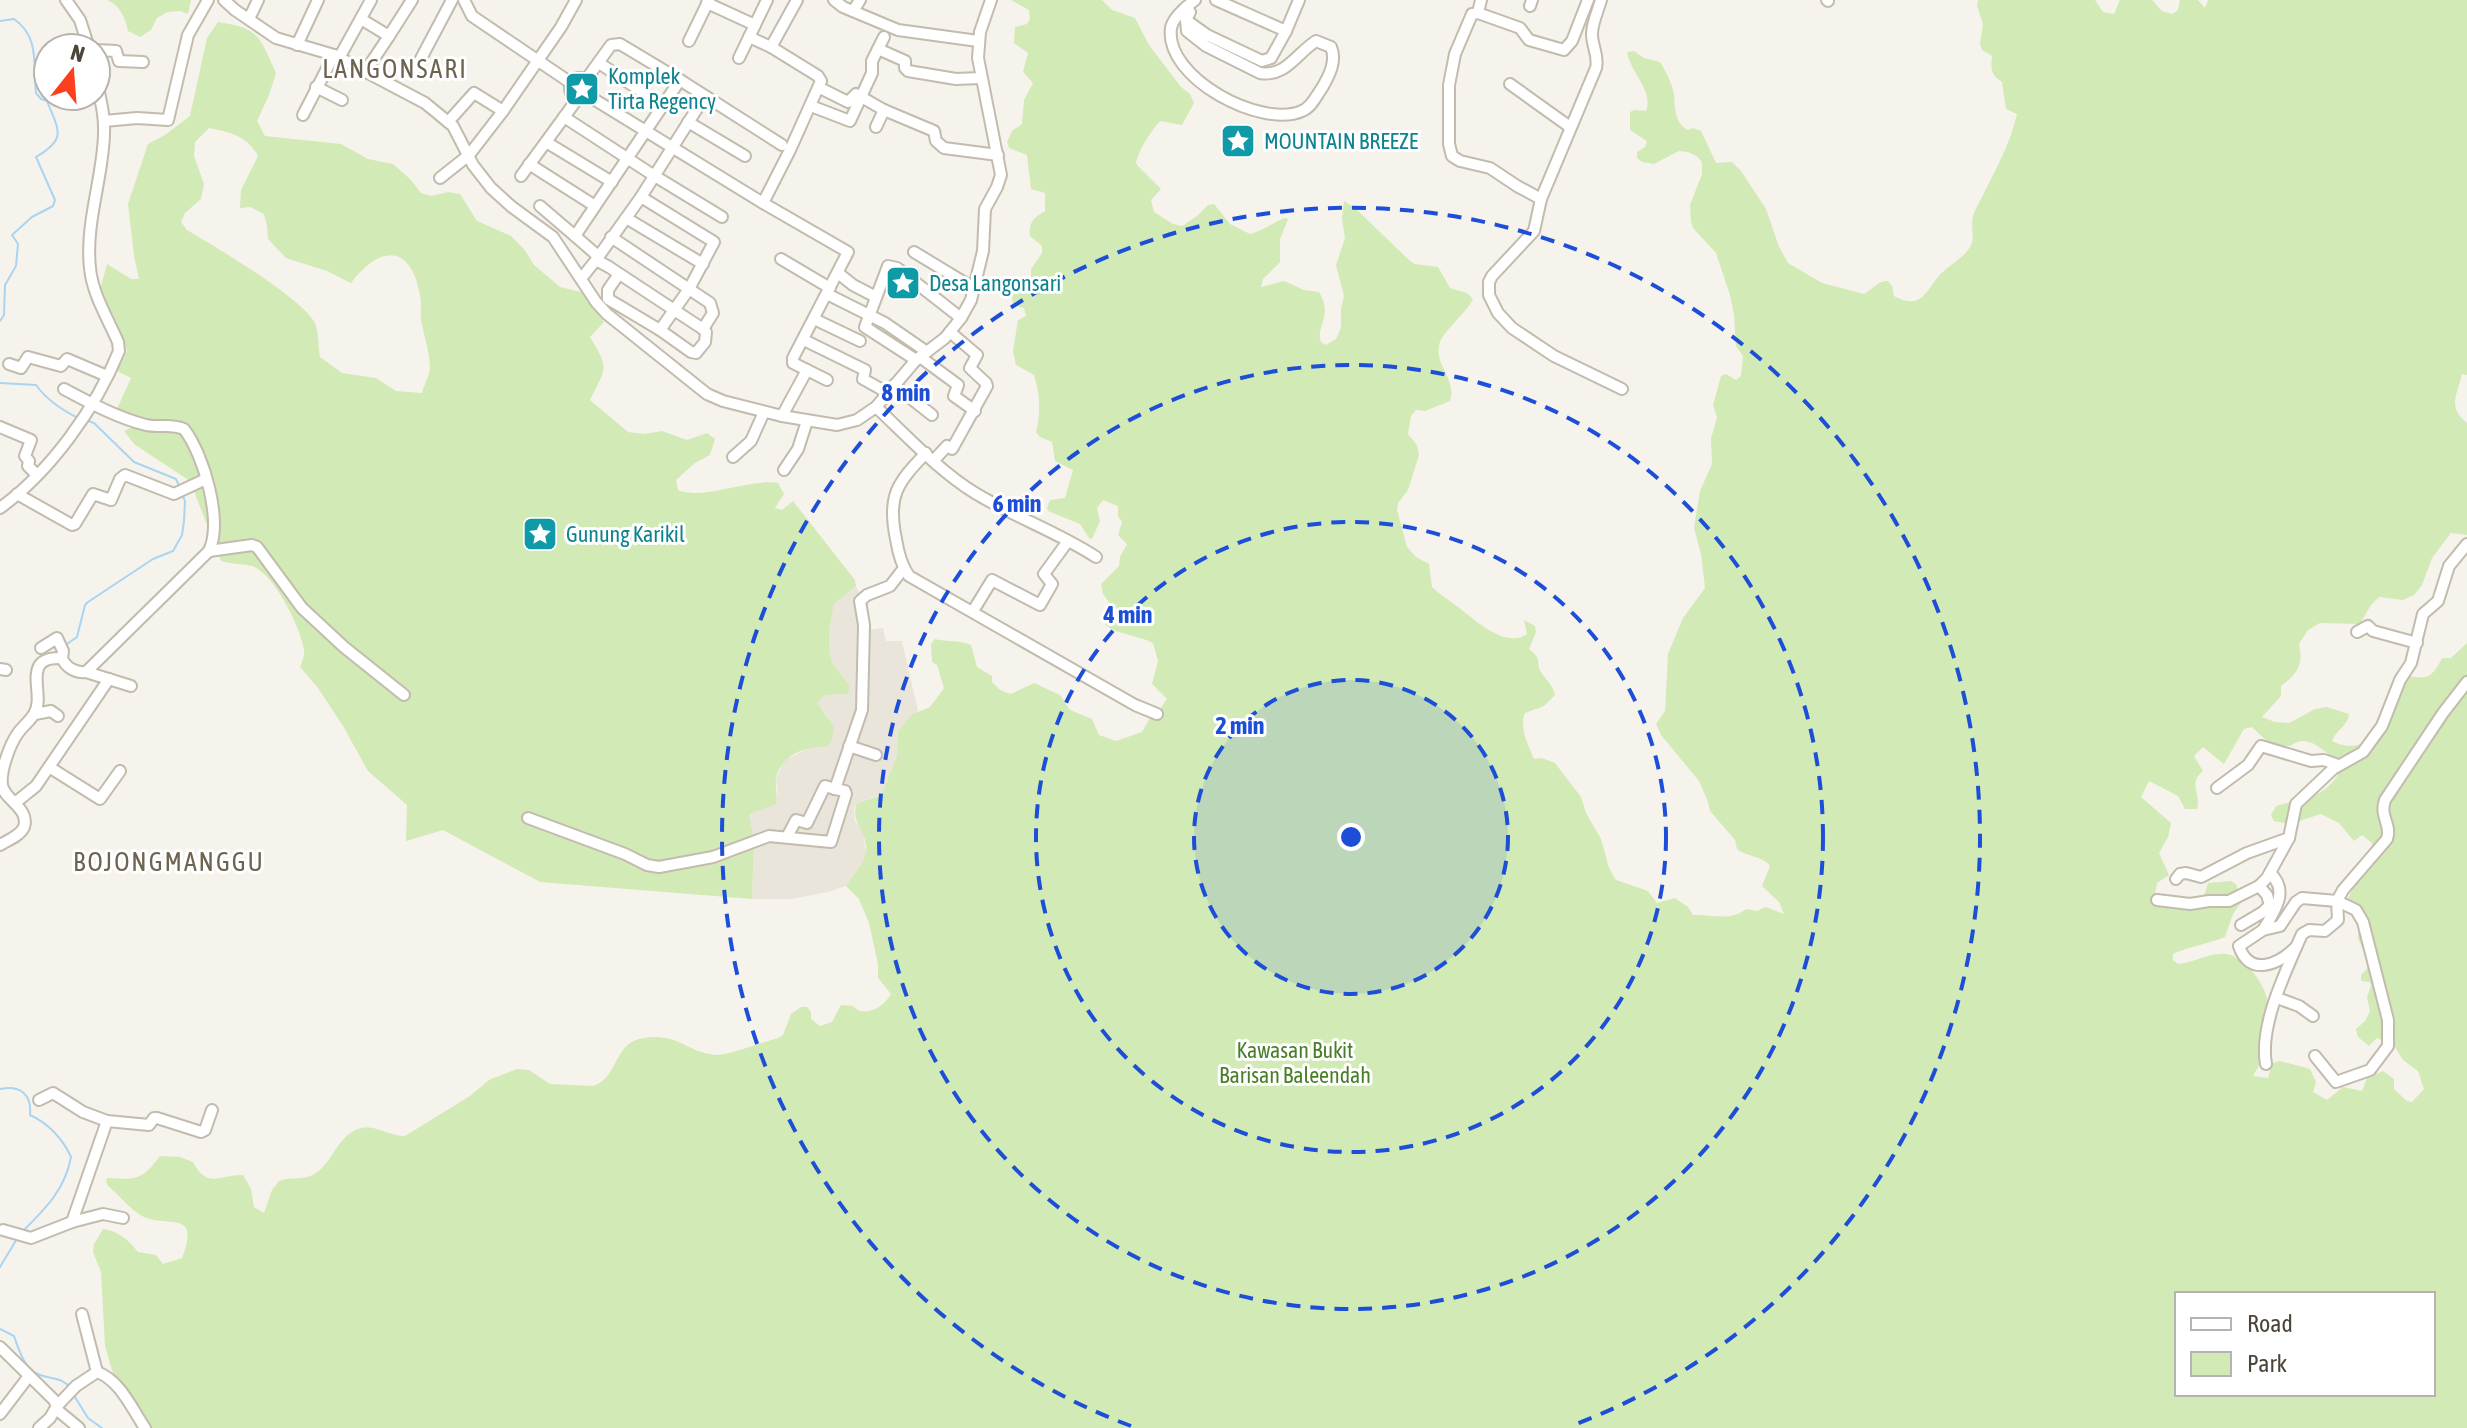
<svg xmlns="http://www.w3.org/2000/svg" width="2467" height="1428" font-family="'Asap Condensed',sans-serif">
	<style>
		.residential { fill: #eae5da }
		.green { fill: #d2eab5; fill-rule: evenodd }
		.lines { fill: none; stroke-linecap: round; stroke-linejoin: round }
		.stream { stroke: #a9d4f2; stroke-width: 2 }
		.minor-casing { stroke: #c2bbae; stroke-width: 14 }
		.minor { stroke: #fff; stroke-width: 10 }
		.ring { fill: none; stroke: #1d4ed8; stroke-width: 4; stroke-dasharray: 14 10 }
		.labels { text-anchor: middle; stroke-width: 6; stroke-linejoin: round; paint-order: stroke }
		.culture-label { font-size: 22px; fill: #0d838f; stroke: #fff; text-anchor: start }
		.park-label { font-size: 22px; fill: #4a7f2a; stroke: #fff }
		.quarter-label { font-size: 26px; letter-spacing: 2px; fill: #6e6250; stroke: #fff }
		.centre { fill: #1d4ed8; stroke: #fff; stroke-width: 4 }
		.ring-label { font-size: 24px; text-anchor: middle; font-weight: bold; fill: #1d4ed8; stroke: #fff; stroke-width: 6; stroke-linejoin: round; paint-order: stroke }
	</style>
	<rect width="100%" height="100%" fill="#f6f3ec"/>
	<polygon class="residential" points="856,586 864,604 869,630 883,628 886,641 902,641 918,711 898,731 897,756 883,791 879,795 857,803 854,809 855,821 863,831 866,853 861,865 846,886 828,892 792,899 752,899 754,839 749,814 776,803 778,792 776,779 784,761 812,746 827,747 828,717 817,702 825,695 848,694 850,687 832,663 829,649 829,631 834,604"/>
	<g class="green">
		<path d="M 107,0 L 191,0 L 188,14 L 180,11 L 167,12 L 157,18 L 151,30 L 140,37 L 128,31 C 125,18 121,6 107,0 Z"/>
		<path d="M 1011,0 L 1102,0 L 1112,10 L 1135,18 L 1149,45 L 1181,87 L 1190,94 L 1194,103 L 1182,125 L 1160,121 C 1149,134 1141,146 1136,162 L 1137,165 L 1161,189 L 1151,200 L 1154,212 L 1173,224 L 1182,226 L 1197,216 L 1208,205 L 1214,204 L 1230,224 L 1250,234 C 1263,231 1273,222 1285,218 L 1288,219 L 1280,239 L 1280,262 L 1263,279 L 1261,287 L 1284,281 L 1304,290 L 1319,292 C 1334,317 1315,326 1321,342 L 1326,345 L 1336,339 L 1341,328 L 1341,309 L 1344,296 L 1336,265 L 1345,238 L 1342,219 L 1344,201 L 1355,208 L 1410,261 L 1415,264 L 1438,267 L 1450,288 L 1467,293 L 1473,299 C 1466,314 1441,332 1439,346 C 1435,366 1457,380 1450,401 L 1425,411 L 1416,410 L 1411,416 L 1408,434 L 1417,445 L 1419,455 L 1408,490 L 1398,503 L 1397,510 L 1407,547 L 1416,557 L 1429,564 L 1432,587 C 1440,595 1449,600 1458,607 C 1475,620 1505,649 1527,634 L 1524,620 L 1535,626 L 1536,632 L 1529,649 C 1543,660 1535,660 1541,672 C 1546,680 1553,685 1555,695 L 1544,706 L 1525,713 C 1519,726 1528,746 1534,759 L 1542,758 L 1555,763 L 1581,797 L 1586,813 L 1601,839 L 1609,868 L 1616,880 L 1648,891 L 1657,903 L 1675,898 L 1688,907 L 1693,915 C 1711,914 1730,922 1746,909 L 1757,911 L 1766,907 L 1784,914 L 1779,902 L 1762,886 L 1770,866 C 1763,856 1747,857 1737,849 L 1735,840 L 1710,811 L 1708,802 L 1699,781 L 1661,735 L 1656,724 L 1665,711 L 1668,654 L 1683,618 L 1705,588 L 1701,554 L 1694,528 L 1700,491 L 1712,464 L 1711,439 L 1717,417 L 1713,405 L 1721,376 L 1726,374 L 1736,380 L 1741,376 L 1743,356 L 1736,346 L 1734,315 L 1730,295 L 1716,253 L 1693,228 L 1691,222 L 1690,205 L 1702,174 L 1702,162 L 1698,157 L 1688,152 L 1679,151 L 1654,164 L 1642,162 L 1637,158 L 1637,152 L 1645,147 L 1647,141 L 1630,130 L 1630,112 L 1634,110 L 1646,111 C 1654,91 1630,72 1627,52 L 1634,51 L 1644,58 L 1660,62 C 1666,72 1672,83 1674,94 C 1675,108 1674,122 1688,130 L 1693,128 L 1701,131 L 1716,163 L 1732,162 L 1741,171 L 1766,209 L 1779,247 L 1788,263 L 1822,283 L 1864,294 C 1873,289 1877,281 1888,281 L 1892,286 L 1894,296 C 1919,310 1925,294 1938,277 C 1947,266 1962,260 1970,247 C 1976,238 1970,228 1973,217 C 1975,208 1982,198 1986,189 C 1998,165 2011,141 2017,114 L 2006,109 L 2002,82 C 1990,74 1991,69 1992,56 L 1982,50 L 1980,44 L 1983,24 L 1977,6 L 1978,0 L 2095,0 L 2103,12 L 2114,14 L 2120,0 L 2152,0 L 2162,11 L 2172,14 L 2178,10 L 2180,0 L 2198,0 L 2205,8 L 2208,0 L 2467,0 L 2467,375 L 2462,374 C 2457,396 2447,407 2467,423 L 2467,535 L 2451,533 L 2432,558 L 2422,585 L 2414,595 L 2403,600 L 2379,597 L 2371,605 L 2360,624 L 2320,623 L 2308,630 L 2299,644 C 2304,665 2297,674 2281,686 L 2281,696 L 2262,717 L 2275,722 L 2289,723 L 2315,709 L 2327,707 L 2349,714 C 2348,726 2336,730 2332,741 C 2343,747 2358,748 2368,740 L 2395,681 C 2418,668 2426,692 2442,658 L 2451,658 L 2467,643 L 2467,1428 L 152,1428 L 120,1385 L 112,1370 L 105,1346 L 101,1272 L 93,1252 L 94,1244 L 103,1229 C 118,1231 129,1240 138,1252 L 156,1255 L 163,1264 L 182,1258 C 201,1208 168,1229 142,1216 C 132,1211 118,1194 108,1186 L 106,1181 L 107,1178 C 137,1180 142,1180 160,1156 L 180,1157 L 193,1162 C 207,1189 218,1175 243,1175 L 251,1189 L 254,1207 L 264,1213 L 272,1190 L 279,1181 C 292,1176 304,1181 316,1173 C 333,1162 338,1134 361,1128 C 377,1125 389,1136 405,1136 L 470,1096 L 489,1080 L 517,1069 L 529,1070 L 550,1084 L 593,1086 C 618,1078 614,1045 639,1039 C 677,1030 686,1053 717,1055 C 730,1055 763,1042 778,1038 L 783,1035 L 791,1014 L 801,1007 L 807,1007 L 811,1012 L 811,1019 L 820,1026 L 832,1022 L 841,1005 L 853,1006 C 864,1019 884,1007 891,994 L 878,978 L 878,964 L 869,923 L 859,899 L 846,886 C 853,875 863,865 866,852 C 869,833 849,822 857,803 L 879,796 L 883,791 L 897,756 L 898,731 L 913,714 L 930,707 L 944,688 L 937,665 L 932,662 L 931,644 L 935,639 C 946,642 962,640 971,645 L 977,667 L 992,676 L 992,682 L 1000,690 L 1011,694 L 1034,683 L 1060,695 L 1070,710 L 1092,719 L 1099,735 L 1116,741 L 1142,732 L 1154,711 L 1160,709 L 1167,699 L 1152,684 L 1158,661 L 1153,643 C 1137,635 1119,635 1105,625 L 1112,606 L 1103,594 L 1101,584 L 1119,566 L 1120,557 L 1127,544 L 1118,535 L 1122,522 L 1118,516 L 1118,506 L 1103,500 L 1097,508 L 1100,521 L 1092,539 L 1089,538 L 1080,524 L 1048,511 L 1047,508 L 1050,500 L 1065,498 L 1073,470 L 1055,461 L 1052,442 L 1040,437 L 1036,432 C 1041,412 1040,394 1034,375 L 1016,365 L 1013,351 L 1018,320 L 1026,316 L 1024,308 L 1013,305 L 1012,295 L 1028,289 L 1031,284 L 1031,269 L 1042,253 L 1042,246 L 1030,236 C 1028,223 1034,217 1045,211 L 1045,193 L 1031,189 L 1027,155 L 1009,148 L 1007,142 L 1012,131 L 1022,124 L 1024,100 L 1033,83 L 1023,72 L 1028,53 L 1014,43 L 1015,27 L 1027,24 L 1030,19 L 1029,10 ZM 2252,727 L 2272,746 L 2290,746 C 2308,733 2319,748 2335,759 L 2338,775 C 2321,800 2301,798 2276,806 L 2271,815 L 2274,821 L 2290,824 L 2321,814 L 2339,823 L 2354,841 L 2362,835 L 2372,843 L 2374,864 L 2356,883 L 2348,898 L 2359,924 L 2358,939 L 2368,959 L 2367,969 L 2361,975 L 2361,981 L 2370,982 L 2371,986 L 2367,997 L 2370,1011 L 2365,1021 L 2356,1029 L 2358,1037 L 2369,1046 L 2377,1038 L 2395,1047 L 2403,1060 L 2418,1071 L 2424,1089 L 2412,1102 L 2407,1101 L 2394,1089 L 2394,1079 L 2383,1071 L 2367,1078 L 2362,1091 L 2343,1087 L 2327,1100 L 2313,1092 L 2316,1082 L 2310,1069 L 2280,1061 L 2272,1063 L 2268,1078 L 2253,1076 C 2255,1072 2258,1069 2259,1065 C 2260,1061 2258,1057 2258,1052 C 2261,1037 2269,1019 2268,1004 C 2266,985 2246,957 2226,954 C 2210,952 2194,963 2178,964 L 2173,960 L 2173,954 C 2190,946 2208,944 2225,937 L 2233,914 L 2242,901 L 2236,884 L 2231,881 L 2208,883 L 2201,906 L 2171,908 L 2154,900 L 2157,883 L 2169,875 L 2159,853 L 2168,837 L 2171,823 L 2141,797 L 2149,781 L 2178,796 L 2185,809 L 2197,809 C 2202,794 2187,784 2203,771 L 2194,756 L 2203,747 L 2224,764 L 2244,729 ZM 2177,1294 L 2433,1294 L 2433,1394 L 2177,1394 Z"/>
		<path d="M 218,22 C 260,28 260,38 276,73 L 269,95 L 257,121 L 265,136 L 341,144 L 368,159 L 393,164 L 410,179 L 421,193 L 431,196 L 448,192 L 460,194 L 477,221 L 511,236 L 524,249 L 534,265 L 560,287 L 581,292 L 604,322 L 590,337 C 610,370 606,367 590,400 L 628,432 L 645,434 L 662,431 L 687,440 L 707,433 L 715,439 L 710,455 L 695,463 L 676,480 L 678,490 C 704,501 748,478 778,483 L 784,494 L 775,508 L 782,510 L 793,501 L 855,580 L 856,586 L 834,604 L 829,631 L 829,649 L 832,663 L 850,686 L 848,694 L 825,695 L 817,702 L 834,727 L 832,739 L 827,747 C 807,745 781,755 776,778 C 775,786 778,795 776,804 L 749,814 L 754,839 L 752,899 L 540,882 L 443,830 L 406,841 L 407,805 L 368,771 L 343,726 L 318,688 L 300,667 C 302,661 305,655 304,649 C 300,627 274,573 252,566 C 243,564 231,564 221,561 L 190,481 L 134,444 L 124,431 L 144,421 L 131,414 L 116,411 L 131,378 L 117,371 L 127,351 L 117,323 L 100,290 L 107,264 L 131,279 L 139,279 L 134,256 L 128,204 L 148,144 L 165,135 L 190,116 L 207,38 ZM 209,128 C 230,132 247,136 258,156 L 241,190 L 240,208 L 250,207 L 264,214 L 267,225 L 268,239 L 286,258 L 327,271 L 351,283 C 379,245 411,243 420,295 C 422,303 420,312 421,320 C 424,336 430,353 430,369 C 429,377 424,385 422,393 L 396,391 L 376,378 L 342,373 L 320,357 C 318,347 319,335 316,326 C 310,302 212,245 187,230 L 181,222 L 185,213 L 201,199 L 204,184 L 194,156 L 195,142 Z"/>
	</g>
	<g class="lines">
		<g class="stream">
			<path d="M 0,21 L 14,19 C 40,37 33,65 36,93 L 41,99 L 47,101 C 59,131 67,139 36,157 L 55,200 L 53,206 L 32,217 L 12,235 L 18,244 L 16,266 L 5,285 L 4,315 L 0,321"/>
			<path d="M 0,383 L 36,385 C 46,399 62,410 78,418"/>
			<polyline points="88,421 94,423 134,462 176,479 180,488"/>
			<polyline points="64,646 77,637 85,605 88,602 153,559 173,551 182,535 184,521 185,501 182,494"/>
			<path d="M 0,1089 C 21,1085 32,1095 30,1115 C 48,1123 63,1139 71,1157 C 65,1190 45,1209 22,1232"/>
			<polyline points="0,1267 18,1237"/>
			<path d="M 0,1329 L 14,1336 C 19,1350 24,1369 40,1375 C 54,1380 59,1376 71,1388"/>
			<polyline points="73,1394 88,1418 102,1428"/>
		</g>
		<g class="minor-casing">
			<g id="minor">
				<polyline points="66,0 80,20 89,48"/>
				<polyline points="224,0 235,10 276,38 334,55 425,103 453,126 473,165 491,188 512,207 553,237 596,302 607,314 707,394 723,401 782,416 837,425 857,420 876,407 916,360 945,338 961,318 971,300 983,251 985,209 997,187 1001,175 978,58 980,32 991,0"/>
				<polyline points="464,0 472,16 571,83"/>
				<polyline points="834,0 843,7 898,30 978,41"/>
				<polyline points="1481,0 1478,13 1472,14 1455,54 1449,85 1449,144 1452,156 1460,161 1490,168 1517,186 1541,199"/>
				<path d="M 1601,0 C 1598,11 1592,23 1592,34 C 1592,47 1599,55 1596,68 L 1541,199 L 1534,231 L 1492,276 L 1489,282 L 1489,295 L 1498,313 L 1512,328 L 1554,356 L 1622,389"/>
				<polyline points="1827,0 1828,1"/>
				<polyline points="707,3 755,25"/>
				<polyline points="1530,6 1532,0"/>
				<path d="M 1186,7 L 1190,12 L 1186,20 L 1187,31 L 1206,46 L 1260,73 C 1286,77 1296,54 1316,41 L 1331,47 C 1337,61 1329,76 1322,88 C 1316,96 1312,107 1302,111 C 1262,129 1164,78 1171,28 C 1173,17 1187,6 1195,0"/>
				<polyline points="853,11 860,0"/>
				<polyline points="1478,13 1520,28 1529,40 1564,50 1572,41 1588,0"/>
				<polyline points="249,19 258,0"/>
				<polyline points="361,19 389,36 365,72"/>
				<polyline points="1186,20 1207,35 1262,61 1271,58 1286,31 1216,0"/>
				<polyline points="1286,31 1299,0"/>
				<polyline points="389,36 412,0"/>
				<polyline points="749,37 771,47 818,76 821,81 790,150 763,203 848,252 793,358 793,363 807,370 782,416"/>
				<polyline points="689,41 709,0"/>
				<polyline points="297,45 318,0"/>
				<polyline points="771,47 797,0"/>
				<polyline points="878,49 905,61 905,68 908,71 956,79 980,78"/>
				<polyline points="96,50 116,51 119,61 143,62"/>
				<polyline points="339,58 371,0"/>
				<polyline points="739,58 767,0"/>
				<polyline points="599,63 662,105"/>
				<polyline points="416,68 452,0"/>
				<circle cx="580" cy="88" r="10"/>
				<polyline points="585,81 611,45 620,44 680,80 782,145"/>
				<polyline points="1510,84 1570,127"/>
				<polyline points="316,87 342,100"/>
				<polyline points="820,88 848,102 856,94 884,110 934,131 936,141 944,148 998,155"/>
				<polyline points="587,95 763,203"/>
				<polyline points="811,106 850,121 872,73 872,61 884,37"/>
				<polyline points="303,115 334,55"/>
				<polyline points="564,117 653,175 722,217"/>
				<polyline points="104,121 137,118 168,120 188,35 208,0"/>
				<polyline points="448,122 474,93 503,111"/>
				<polyline points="688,122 745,156"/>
				<polyline points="876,127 884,110"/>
				<polyline points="546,142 612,182"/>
				<polyline points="529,164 595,206"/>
				<polyline points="521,176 578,98"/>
				<polyline points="440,178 469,155 503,111 561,27 576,0"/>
				<polyline points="641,197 714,242 689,289 660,330"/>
				<polyline points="540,206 575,236 680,80"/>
				<polyline points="626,218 703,264"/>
				<polyline points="575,236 598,256"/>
				<polyline points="611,237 710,303 713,313 703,329"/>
				<polyline points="914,252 975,289"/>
				<polyline points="781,259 830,288"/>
				<polyline points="838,273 853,285 876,297"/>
				<polyline points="619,274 608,290 608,299 660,330 691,352 696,353 705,342 706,332 703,329 609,267 596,260 641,197 705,96"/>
				<polyline points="584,275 596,260"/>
				<polyline points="827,294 885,323 927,352"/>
				<polyline points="814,319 860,341"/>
				<polyline points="808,342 865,370 863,379 888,393"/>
				<polyline points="920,357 958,385 954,396 975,411"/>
				<polyline points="916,360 865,327 888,266 897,268 961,318"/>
				<polyline points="9,364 21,368 28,357 61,366 67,359 107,376"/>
				<polyline points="807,370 827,380"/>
				<polyline points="894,385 932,415"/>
				<path d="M 64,389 C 90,403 118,418 146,425 C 159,428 171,423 184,429 C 204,455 223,521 209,551 L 86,672 L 131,686"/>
				<path d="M 876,407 C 907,436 938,470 975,493 C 1014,517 1058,532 1096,557"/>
				<polyline points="0,427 31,440 25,456 29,461 28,466 37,475"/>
				<path d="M 926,453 C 897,483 887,496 896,539 C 898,552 901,565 909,576 L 1135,705 L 1157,714"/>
				<polyline points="733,457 751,441 764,412"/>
				<polyline points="934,460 947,446 952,449 987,386 986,383 970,368 977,355 950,332"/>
				<polyline points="784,470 798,449 807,421"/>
				<polyline points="17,494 72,525 75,524 93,494 111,500 120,479 125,475 174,494 206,479"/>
				<path d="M 0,508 C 50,472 96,408 119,351 L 118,342 C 108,319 92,293 90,268 C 85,223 103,178 104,134 C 105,115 100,98 96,79"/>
				<polyline points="209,551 252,545 257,547 302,608 344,647 404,695"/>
				<polyline points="973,611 992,580 1040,605 1052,584 1044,574 1068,541"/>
				<polyline points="2357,632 2368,626 2373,631 2417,643"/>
				<path d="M 41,648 L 57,638 L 63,651 L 62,658 C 66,668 76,673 86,672"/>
				<polyline points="0,669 6,670"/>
				<polyline points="35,714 51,711 58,716"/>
				<polyline points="849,746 876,755"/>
				<polyline points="49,767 100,799 120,771"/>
				<polyline points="2217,788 2248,765 2261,746 2311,761 2324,760 2338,765"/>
				<polyline points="15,803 36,786 109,679"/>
				<polyline points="528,818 625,854 647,865 659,867 713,857 769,836 831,842 846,794 845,791 835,789 862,710 864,625 860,601 867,595 890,586 904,568"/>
				<polyline points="787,837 796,820 807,823 825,786 835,789"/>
				<path d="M 0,845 C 8,840 20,836 24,827 C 30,808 4,800 2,785 C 0,771 10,744 18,733 C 23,726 30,721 34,714 C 43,700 32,679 39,666 C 44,658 54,658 62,658"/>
				<polyline points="2176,879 2180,874 2186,873 2201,877 2247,853 2289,838"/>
				<polyline points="2157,900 2190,904 2209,901 2229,901 2259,886 2267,878 2289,838 2296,804 2333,769 2363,752 2382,726 2400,680 2411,663 2423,614 2438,601 2449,566 2467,544"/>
				<polyline points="2241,925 2263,912 2270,905 2267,895 2259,886"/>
				<path d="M 2263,930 C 2274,912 2290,891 2270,873"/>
				<path d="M 2296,947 C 2278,965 2249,977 2239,946 L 2263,930 L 2280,926 L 2296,902 L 2302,898 L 2337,901 L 2356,910 L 2363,922 L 2388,1020 L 2388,1046 L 2370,1070 L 2336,1082 L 2315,1056"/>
				<polyline points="2277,998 2299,1006 2313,1016"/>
				<path d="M 2266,1064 C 2259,1025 2286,971 2302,934 L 2309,930 L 2325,931 L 2338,920 L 2337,901 L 2343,890 L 2387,839 C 2392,824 2379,817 2385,800 L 2443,713 L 2467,682"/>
				<polyline points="39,1100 53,1093 83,1112 107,1121 149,1125 154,1118 157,1118 201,1132 205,1130 212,1110"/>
				<polyline points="72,1222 107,1121"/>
				<polyline points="3,1230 31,1238 72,1222 103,1214 123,1218"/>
				<polyline points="82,1314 97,1372"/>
				<polyline points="0,1347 54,1400 57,1406 50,1418 39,1428"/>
				<path d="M 57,1406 L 76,1386 L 97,1372 C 120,1380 132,1409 145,1428"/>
				<polyline points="56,1409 79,1428"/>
				<polyline points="0,1414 29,1376"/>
			</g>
		</g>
		<use href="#minor" class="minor"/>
	</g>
	<circle cx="1351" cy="837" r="157" fill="#1d4ed8" fill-opacity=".12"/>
	<g class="ring">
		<circle cx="1351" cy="837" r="157"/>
		<circle cx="1351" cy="837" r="315"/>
		<circle cx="1351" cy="837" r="472"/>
		<path d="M1131 1426A629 629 0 1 1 1571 1426"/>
	</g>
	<defs>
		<g id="sight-square" transform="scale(1.8)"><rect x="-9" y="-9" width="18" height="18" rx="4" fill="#0f9aa8" stroke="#fff"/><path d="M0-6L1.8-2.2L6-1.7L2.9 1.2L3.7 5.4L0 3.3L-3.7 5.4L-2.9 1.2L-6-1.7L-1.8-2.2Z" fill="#fff"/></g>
	</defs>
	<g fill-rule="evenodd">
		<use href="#sight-square" x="582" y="89"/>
		<use href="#sight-square" x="1238" y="141"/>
		<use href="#sight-square" x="903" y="283"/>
		<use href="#sight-square" x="540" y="534"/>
	</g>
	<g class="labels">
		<g class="culture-label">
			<text x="608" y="84">Komplek<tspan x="608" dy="25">Tirta Regency</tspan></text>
			<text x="1264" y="149">MOUNTAIN BREEZE</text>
			<text x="929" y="291">Desa Langonsari</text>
			<text x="566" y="542">Gunung Karikil</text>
		</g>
		<g class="park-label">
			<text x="1295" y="1058">Kawasan Bukit<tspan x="1295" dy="25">Barisan Baleendah</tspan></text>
		</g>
		<g class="quarter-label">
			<text x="395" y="78">LANGONSARI</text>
			<text x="169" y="871">BOJONGMANGGU</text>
		</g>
	</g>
	<circle cx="1351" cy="837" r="12" class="centre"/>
	<g class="ring-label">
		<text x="906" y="401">8 min</text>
		<text x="1017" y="512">6 min</text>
		<text x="1128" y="623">4 min</text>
		<text x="1240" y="734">2 min</text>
	</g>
	<rect x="2175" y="1292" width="260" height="104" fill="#ffffff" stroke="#b7b4b0" stroke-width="2"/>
	<rect x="2191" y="1318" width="40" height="12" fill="#ffffff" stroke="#b7b4b0" stroke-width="2"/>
	<text x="2247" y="1332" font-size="24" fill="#4b4439">Road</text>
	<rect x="2191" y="1352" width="40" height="24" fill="#d2eab5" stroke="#b7b4b0" stroke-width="2"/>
	<text x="2247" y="1372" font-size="24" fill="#4b4439">Park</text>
	<g transform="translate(72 72) rotate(17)"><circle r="38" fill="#ffffff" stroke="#b7b4b0" stroke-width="2"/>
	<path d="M0-6L14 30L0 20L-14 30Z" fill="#fc3f1d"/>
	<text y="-12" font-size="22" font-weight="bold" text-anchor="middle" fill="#4b4439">N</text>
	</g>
</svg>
